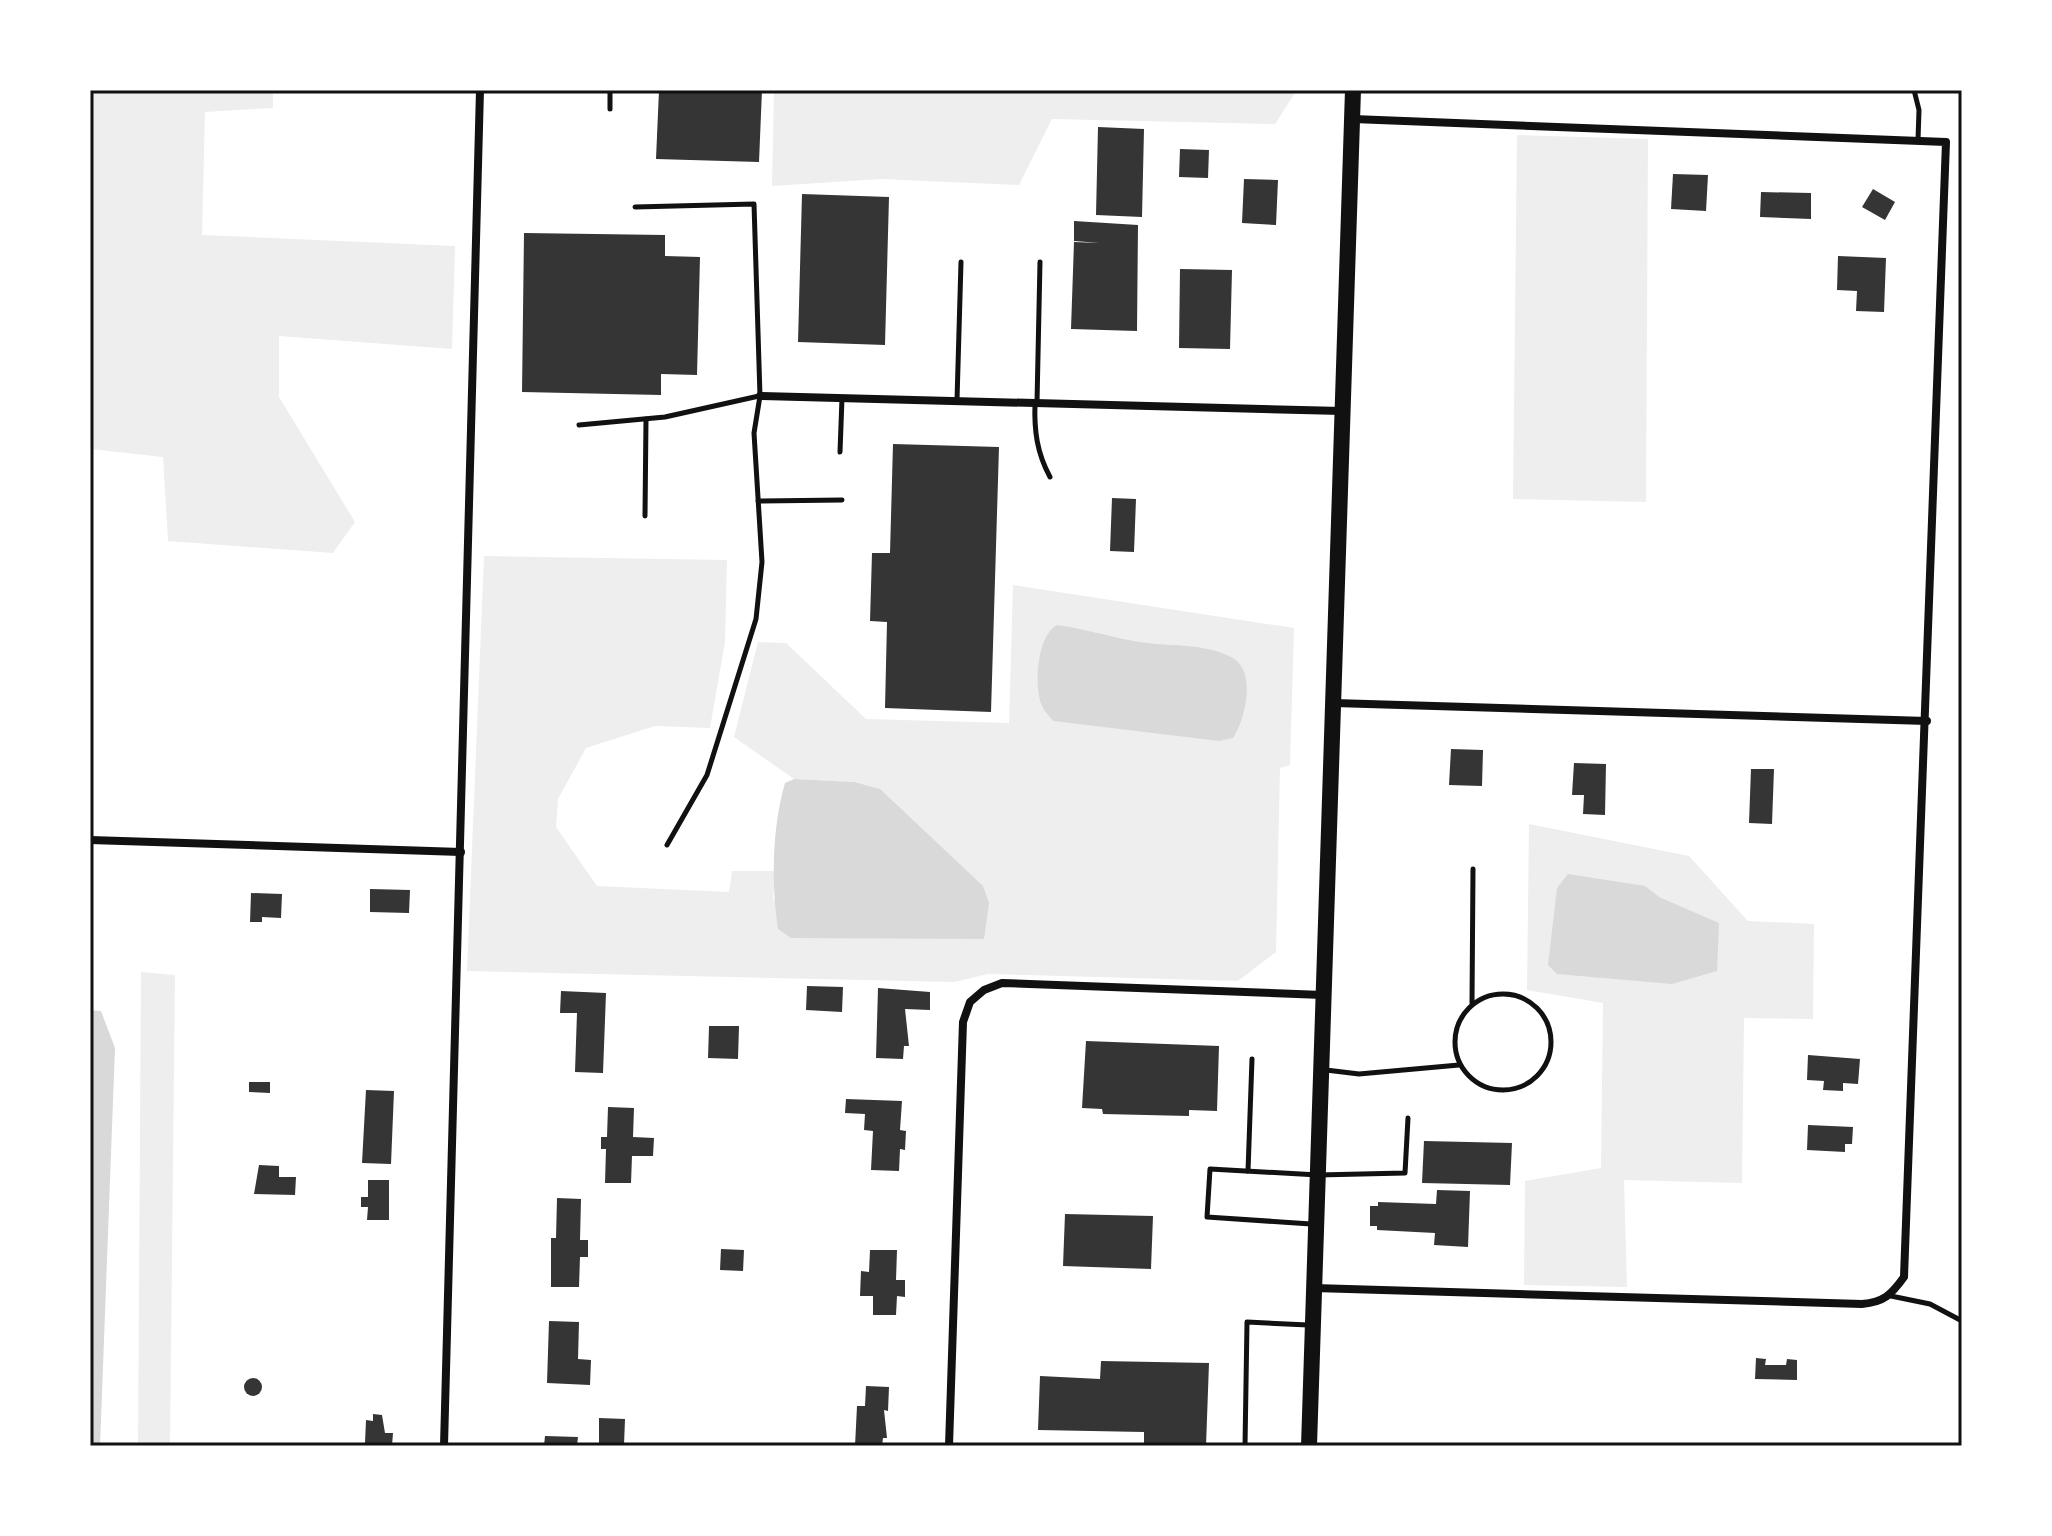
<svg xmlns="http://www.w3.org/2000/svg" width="2052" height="1536" font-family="'Space Grotesk',sans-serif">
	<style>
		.green { fill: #eee; fill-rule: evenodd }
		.water { fill: #d9d9d9 }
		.building { fill: #353535 }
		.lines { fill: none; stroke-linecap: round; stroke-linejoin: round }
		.service { stroke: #111; stroke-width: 5 }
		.minor { stroke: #111; stroke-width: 8 }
		.secondary { stroke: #111; stroke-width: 16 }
		.neatline { fill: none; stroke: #111; stroke-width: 3 }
	</style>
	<rect width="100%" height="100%" fill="#fff"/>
	<g class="green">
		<polygon points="90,90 273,90 273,108 205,112 202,235 455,246 452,349 279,336 279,397 355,522 333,553 168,541 163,457 90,449"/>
		<polygon points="774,90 1297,90 1275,124 1052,119 1019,185 880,179 772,186"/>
		<polygon points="1517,135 1648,139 1646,502 1513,499"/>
		<path d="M 484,556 L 727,560 L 725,642 L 710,728 L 655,726 L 586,748 L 558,799 L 556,827 L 597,886 L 729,892 L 732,871 L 775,871 L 773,902 L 854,782 L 794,779 L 734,737 L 758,642 L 786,643 L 866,719 L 1009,723 L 1013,585 L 1294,628 L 1290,765 L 1280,768 L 1276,952 L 1238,981 L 988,974 L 954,982 L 467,971 ZM 1057,625 L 1147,643 L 1190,646 L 1233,738 L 1219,740 L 1053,721 C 1050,717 1044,711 1042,706 C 1033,686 1037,635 1057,625 Z"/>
		<polygon points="1529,824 1689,856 1748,921 1814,924 1813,1019 1744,1018 1742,1183 1624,1180 1627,1287 1524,1285 1525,1181 1601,1168 1603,1003 1527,990"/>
		<polygon points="141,972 175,975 170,1446 138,1446"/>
	</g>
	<g class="water">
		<path d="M 1057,625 C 1087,629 1117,639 1148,643 C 1175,646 1208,644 1233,658 C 1257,672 1245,720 1233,738 L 1219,741 L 1053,721 C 1050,717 1044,711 1042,706 C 1033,686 1037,635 1057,625 Z"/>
		<path d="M 794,779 L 854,782 L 880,789 L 983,886 L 989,903 L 984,939 L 791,938 L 778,929 C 771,883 772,828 785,783 Z"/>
		<polygon points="1568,874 1645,886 1659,897 1719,923 1717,971 1672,984 1557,974 1548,965 1557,888"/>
		<polygon points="90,1010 101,1011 115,1048 100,1446 90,1446"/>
	</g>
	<g class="building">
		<polygon points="659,90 762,90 759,162 656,159"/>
		<polygon points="1098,127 1144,129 1142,217 1096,215"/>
		<polygon points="1180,149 1209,150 1208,178 1179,177"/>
		<polygon points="1673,174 1708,175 1706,211 1671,209"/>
		<polygon points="1244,179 1278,180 1276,225 1242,223"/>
		<polygon points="1873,189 1895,202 1885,220 1862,207"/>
		<polygon points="1761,192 1811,193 1811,219 1760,217"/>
		<polygon points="802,194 889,197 885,345 798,342"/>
		<polygon points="1074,221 1138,225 1137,331 1071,329 1074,242 1100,243 1074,241"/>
		<polygon points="524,233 665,235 665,256 700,257 697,375 661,374 661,395 522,392"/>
		<polygon points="1838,256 1886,258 1884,312 1856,311 1857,291 1837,290"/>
		<polygon points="1180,269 1232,270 1230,349 1179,348"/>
		<polygon points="893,444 999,447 991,712 885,708 887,622 870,621 872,553 890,553"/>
		<polygon points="1112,498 1136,499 1134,552 1110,551"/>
		<polygon points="1451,749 1483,750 1482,786 1449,785"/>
		<polygon points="1574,763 1606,764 1605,815 1583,814 1584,795 1572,795"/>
		<polygon points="1751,769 1774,769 1772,824 1749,823"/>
		<polygon points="370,889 410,890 409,913 370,912"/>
		<polygon points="251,893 282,894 281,918 262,917 262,922 250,922"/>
		<polygon points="807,986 843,987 842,1012 806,1010"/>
		<polygon points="878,988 930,992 930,1010 905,1009 909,1046 904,1046 903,1059 876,1058"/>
		<polygon points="561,991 606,993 603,1073 575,1072 577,1013 560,1013"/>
		<polygon points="709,1026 739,1026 738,1059 708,1058"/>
		<polygon points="1086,1041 1219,1046 1217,1111 1189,1110 1189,1116 1103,1114 1102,1109 1082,1108"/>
		<polygon points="1808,1055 1860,1059 1858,1084 1843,1083 1843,1091 1823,1090 1824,1081 1807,1080"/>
		<polygon points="249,1082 270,1082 270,1093 249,1092"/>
		<polygon points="366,1090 394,1091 391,1164 362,1163"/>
		<polygon points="846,1099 902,1101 900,1130 906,1131 905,1150 900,1149 899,1171 871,1170 873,1131 864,1130 865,1114 845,1113"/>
		<polygon points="608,1107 634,1108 633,1137 654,1138 653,1156 632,1156 631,1183 605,1183 606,1149 601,1149 601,1137 607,1137"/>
		<polygon points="1808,1125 1853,1127 1852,1144 1845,1144 1845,1152 1807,1150"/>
		<polygon points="1424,1141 1512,1143 1510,1185 1422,1183"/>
		<polygon points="259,1165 279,1166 279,1177 296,1177 295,1195 254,1194"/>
		<polygon points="368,1180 389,1180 389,1220 367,1220 368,1207 361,1207 361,1197 368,1197"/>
		<polygon points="1437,1190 1470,1191 1468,1247 1434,1245 1435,1233 1377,1230 1377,1226 1370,1226 1370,1206 1378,1206 1378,1202 1436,1204"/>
		<polygon points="557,1198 581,1199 580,1240 588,1240 588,1257 580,1257 579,1287 551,1287 551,1238 556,1238"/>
		<polygon points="1065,1214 1153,1216 1151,1269 1063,1266"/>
		<polygon points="721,1249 744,1250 743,1271 720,1270"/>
		<polygon points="870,1250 897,1250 896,1280 905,1280 905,1297 897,1296 896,1315 873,1315 873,1296 860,1296 861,1271 869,1272"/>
		<polygon points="549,1321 579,1322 578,1359 591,1360 590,1385 547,1383"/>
		<polygon points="1756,1358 1766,1359 1765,1365 1786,1365 1787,1359 1797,1360 1797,1380 1755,1379"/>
		<polygon points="1101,1361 1209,1363 1206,1446 1144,1446 1144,1432 1038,1430 1040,1376 1100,1379"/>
		<circle cx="253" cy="1387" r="9"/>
		<polygon points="866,1386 889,1387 888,1411 884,1410 887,1438 883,1438 882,1446 855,1446 857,1406 865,1406"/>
		<polygon points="373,1414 382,1415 385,1433 393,1433 392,1446 365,1443 366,1420 373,1421"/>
		<polygon points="599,1418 625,1419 624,1445 599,1445"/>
		<polygon points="545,1436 578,1437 577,1446 544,1446"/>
	</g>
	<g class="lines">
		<g class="service">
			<polyline points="1914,90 1919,110 1918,140"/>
			<polyline points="610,109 610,90"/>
			<polyline points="635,207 754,204 760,396 754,433 762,562 756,619 707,775 667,845"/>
			<polyline points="957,400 961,262"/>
			<polyline points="1037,402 1040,262"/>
			<path d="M 1035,403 C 1034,431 1037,453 1050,477"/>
			<polyline points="579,425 665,417 759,396"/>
			<polyline points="840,452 842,398"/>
			<polyline points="758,501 842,500"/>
			<polyline points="645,516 646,419"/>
			<circle cx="1503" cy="1042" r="48"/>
			<polyline points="1472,1003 1473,869"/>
			<polyline points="1326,1070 1359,1074 1459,1065"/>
			<polyline points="1248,1171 1252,1059"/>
			<polyline points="1311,1224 1207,1217 1210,1169 1318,1175 1405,1173 1408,1118"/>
			<polyline points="1891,1296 1930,1304 1962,1321"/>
			<polyline points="1245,1446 1247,1322 1308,1325"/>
		</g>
		<g class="minor">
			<polyline points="760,396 1342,411"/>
			<polyline points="1334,703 1927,721"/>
			<polyline points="90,840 461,852"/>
			<path d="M 1314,1288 L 1862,1304 C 1884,1302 1891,1295 1904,1277 L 1946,142 L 1353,119"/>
			<polyline points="444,1446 480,90"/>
			<polyline points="949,1446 963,1022 970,1002 984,990 1002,983 1323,995"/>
		</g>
		<polyline class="secondary" points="1309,1446 1353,90"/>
	</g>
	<rect width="2052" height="1536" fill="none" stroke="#ffffff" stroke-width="184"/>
	<rect x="92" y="92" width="1868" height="1352" class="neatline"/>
</svg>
